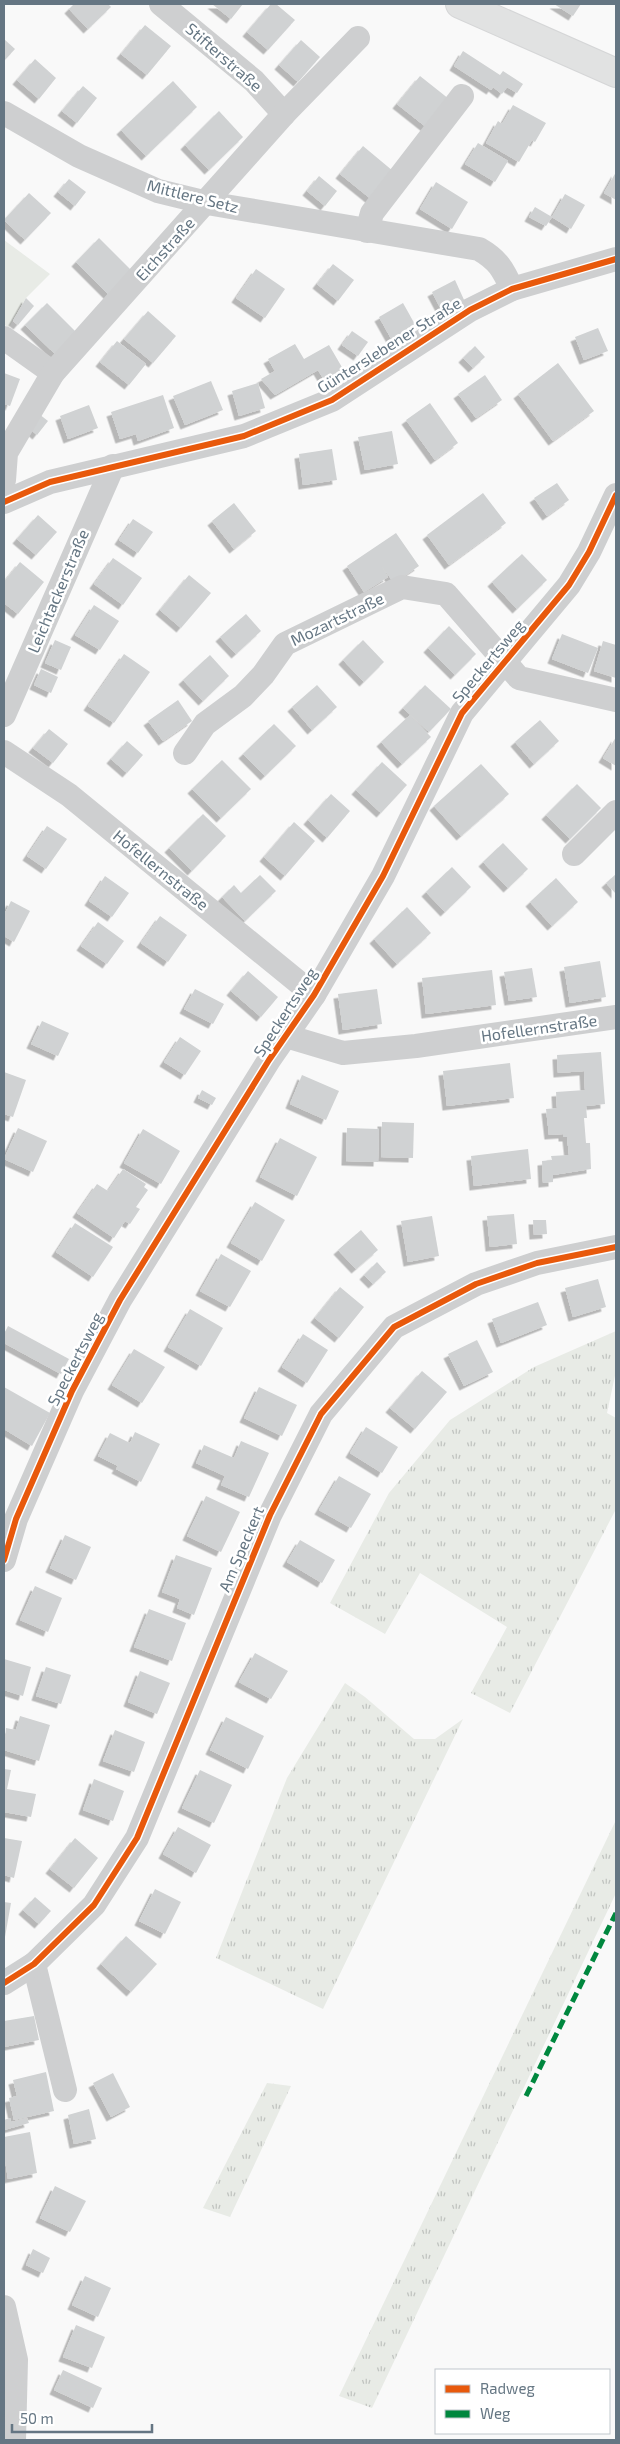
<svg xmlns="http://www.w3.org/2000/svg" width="620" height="2444" font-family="'Exo 2',sans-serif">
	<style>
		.grass { fill: url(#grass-tufts) }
		.park { fill: #e8ebe6 }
		.building { fill: #d0d2d3; filter: url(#shadow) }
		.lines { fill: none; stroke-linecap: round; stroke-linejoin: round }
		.major-casing { stroke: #d5d6d7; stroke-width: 30 }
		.minor { stroke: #cecfd0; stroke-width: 24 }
		.major { stroke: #e1e2e2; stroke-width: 28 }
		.quiet { stroke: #00873e; stroke-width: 5; stroke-dasharray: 10 5; stroke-linecap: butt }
		.cycleway-casing { stroke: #fff; stroke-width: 9 }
		.cycleway { stroke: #e8590c; stroke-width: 6 }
		.labels { text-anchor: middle; stroke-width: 5; stroke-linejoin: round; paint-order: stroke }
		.street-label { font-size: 16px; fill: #657683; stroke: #fff }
	</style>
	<defs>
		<pattern id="grass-tufts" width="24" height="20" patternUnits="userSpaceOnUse" patternTransform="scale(1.25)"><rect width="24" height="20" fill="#e8ebe6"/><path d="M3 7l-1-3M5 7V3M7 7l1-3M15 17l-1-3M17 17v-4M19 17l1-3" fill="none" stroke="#c0c3c0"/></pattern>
		<filter id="shadow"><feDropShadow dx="-4.5" dy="4.5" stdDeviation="0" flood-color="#0004"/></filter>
	</defs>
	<rect width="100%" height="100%" fill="#f9f9f9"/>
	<g class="grass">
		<polygon points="616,1331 616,1371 607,1413 616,1418 616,1509 510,1713 471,1693 507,1627 420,1573 385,1634 330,1603 389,1493 450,1420 534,1367"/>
		<polygon points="345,1683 365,1697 414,1739 435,1739 463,1719 323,2009 216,1958 287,1778"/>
		<polygon points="616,1820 616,1893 372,2408 339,2396"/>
		<polygon points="267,2083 291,2086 230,2217 203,2208"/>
	</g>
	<polygon class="park" points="4,240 50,274 26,298 9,327 4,325"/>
	<g class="building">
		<polygon points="74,4 108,4 111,7 88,29 69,9"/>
		<polygon points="212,4 243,4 231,19"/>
		<polygon points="271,4 276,4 295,20 268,50 247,32"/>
		<polygon points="554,4 581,4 573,16"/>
		<polygon points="145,25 171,46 147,75 121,54"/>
		<polygon points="4,39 15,49 4,61"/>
		<polygon points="301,40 320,57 298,82 279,65"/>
		<polygon points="463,51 500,75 503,71 523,84 517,93 507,87 502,94 493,87 491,90 454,66"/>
		<polygon points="35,59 56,78 39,99 17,80"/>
		<polygon points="420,76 449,99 426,127 397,104"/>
		<polygon points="173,81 197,107 146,156 121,130"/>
		<polygon points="83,86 97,98 77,123 62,111"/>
		<polygon points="513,105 546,123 535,142 532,140 519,162 486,143 498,121 502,124"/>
		<polygon points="219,111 243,137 209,170 185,145"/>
		<polygon points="478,143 508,161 495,182 465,164"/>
		<polygon points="363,146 393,171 371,199 340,174"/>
		<polygon points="616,172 616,200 604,193"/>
		<polygon points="319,176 337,191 325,206 307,191"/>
		<polygon points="69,179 86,192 75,206 58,192"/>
		<polygon points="436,182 468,202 452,229 420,209"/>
		<polygon points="29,193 51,213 25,240 4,220"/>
		<polygon points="565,194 585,205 571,229 552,217"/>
		<polygon points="535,207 552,217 546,226 529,217"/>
		<polygon points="99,238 133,272 109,295 76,262"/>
		<polygon points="333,264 354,280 338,301 317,284"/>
		<polygon points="256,269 285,289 265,318 236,298"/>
		<polygon points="455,280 465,302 443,313 432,292"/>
		<polygon points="26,298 34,306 18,325 13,321"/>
		<polygon points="47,303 76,332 55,354 25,325"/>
		<polygon points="403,303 417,328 393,342 379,317"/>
		<polygon points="148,311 176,336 153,363 124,339"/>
		<polygon points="598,328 608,351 584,360 575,337"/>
		<polygon points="352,331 368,342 358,356 342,345"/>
		<polygon points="117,341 146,364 129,385 100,362"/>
		<polygon points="295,344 304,359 329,345 343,369 324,380 318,370 275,395 261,379 275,371 268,359"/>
		<polygon points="475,346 485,357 473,368 463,358"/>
		<polygon points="558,363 594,411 553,441 518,394"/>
		<polygon points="4,373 20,379 10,406 4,404"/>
		<polygon points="485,375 502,400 476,418 458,394"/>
		<polygon points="211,381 223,410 185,425 173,396"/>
		<polygon points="258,383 265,408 239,416 232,391"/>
		<polygon points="163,395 174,428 138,441 136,434 120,439 111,412"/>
		<polygon points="430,403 458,443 435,460 406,420"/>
		<polygon points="89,405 98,428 68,439 60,416"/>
		<polygon points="39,414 48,421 37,435 28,427"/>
		<polygon points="392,431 398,464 365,470 358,437"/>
		<polygon points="332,449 337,480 303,485 299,454"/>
		<polygon points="557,483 569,500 547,516 534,498"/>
		<polygon points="483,493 506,523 449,565 427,535"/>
		<polygon points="234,503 256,531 234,549 212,521"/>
		<polygon points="38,515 57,532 36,555 17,539"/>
		<polygon points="133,519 153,532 138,553 119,540"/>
		<polygon points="396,533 419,566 394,583 381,565 388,577 364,592 347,566"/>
		<polygon points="522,554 547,580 517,609 492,582"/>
		<polygon points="113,558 142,578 123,605 94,584"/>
		<polygon points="20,562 44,582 18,614 4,603 4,582"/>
		<polygon points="189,575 211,593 181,628 160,610"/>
		<polygon points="94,605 119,621 100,650 75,635"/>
		<polygon points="246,614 261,631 236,654 220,637"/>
		<polygon points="449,626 476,654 455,675 428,648"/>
		<polygon points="562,634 598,648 588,673 552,659"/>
		<polygon points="55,640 71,647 61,670 45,663"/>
		<polygon points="363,640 384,662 364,682 343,660"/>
		<polygon points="603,641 616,645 616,678 594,671"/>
		<polygon points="124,654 150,672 114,723 88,706"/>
		<polygon points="210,655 229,676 203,701 183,680"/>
		<polygon points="41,669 58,677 51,693 34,685"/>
		<polygon points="317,685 337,707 312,730 292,707"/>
		<polygon points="425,685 451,709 429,732 403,708"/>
		<polygon points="178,700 192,721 163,741 148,721"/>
		<polygon points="410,715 431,737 402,764 381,742"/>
		<polygon points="540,720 559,741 534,764 515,742"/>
		<polygon points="274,724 296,746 265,776 243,754"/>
		<polygon points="49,729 68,744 53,763 33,748"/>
		<polygon points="616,737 616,766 603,758"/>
		<polygon points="127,741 143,755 127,773 111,759"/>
		<polygon points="222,760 251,789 221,818 192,789"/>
		<polygon points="382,762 407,785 381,813 356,790"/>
		<polygon points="481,764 509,794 461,836 434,806"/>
		<polygon points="577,784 601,808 570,839 546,815"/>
		<polygon points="331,794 350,811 327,838 308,820"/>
		<polygon points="203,814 226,836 192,871 169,848"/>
		<polygon points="294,822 315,841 285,876 264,857"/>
		<polygon points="47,826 67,839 46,869 27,856"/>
		<polygon points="503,843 528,869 508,888 483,862"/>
		<polygon points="452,867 471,887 445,912 426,892"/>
		<polygon points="616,874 616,894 606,883"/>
		<polygon points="260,875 276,891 245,921 222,897 234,885 241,893"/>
		<polygon points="105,876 129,893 112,917 89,901"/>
		<polygon points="556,878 578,902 552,926 530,902"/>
		<polygon points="11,901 30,911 14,942 4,936 4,915"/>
		<polygon points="407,907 431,933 397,964 374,939"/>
		<polygon points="160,916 187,935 168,962 141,943"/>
		<polygon points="98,922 124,941 107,964 81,946"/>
		<polygon points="600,961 606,997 570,1003 564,967"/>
		<polygon points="532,968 537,997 509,1001 504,972"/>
		<polygon points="492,970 496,1005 426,1014 422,978"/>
		<polygon points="248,971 278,997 261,1017 231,991"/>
		<polygon points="195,989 224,1004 213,1024 184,1009"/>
		<polygon points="377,989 382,1024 343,1030 338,994"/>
		<polygon points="42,1021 69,1033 58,1056 31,1044"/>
		<polygon points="180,1037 201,1051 185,1075 164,1062"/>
		<polygon points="601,1052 605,1104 586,1106 587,1118 584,1118 586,1143 590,1143 591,1169 553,1175 553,1182 543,1183 542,1161 552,1160 551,1156 569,1155 567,1137 563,1137 563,1134 549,1135 546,1109 557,1108 556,1092 585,1090 584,1071 558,1073 557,1055"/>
		<polygon points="510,1063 514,1098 447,1106 443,1071"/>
		<polygon points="4,1072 26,1080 13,1117 4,1114"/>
		<polygon points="302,1075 339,1091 326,1120 290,1104"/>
		<polygon points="202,1090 216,1098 212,1105 198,1098"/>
		<polygon points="382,1122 414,1123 413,1158 381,1157"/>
		<polygon points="18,1128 47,1141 33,1172 4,1159"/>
		<polygon points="347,1128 379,1129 378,1162 346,1161"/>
		<polygon points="143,1129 180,1151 161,1184 124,1163"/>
		<polygon points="280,1138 317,1157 297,1196 260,1177"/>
		<polygon points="528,1149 531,1179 474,1186 471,1156"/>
		<polygon points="123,1169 146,1184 144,1187 148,1190 136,1207 140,1209 130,1224 125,1221 114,1238 77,1213 97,1184 108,1191"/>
		<polygon points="255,1202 285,1220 262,1261 231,1243"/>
		<polygon points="514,1214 517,1244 490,1247 487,1216"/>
		<polygon points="432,1216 439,1256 408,1262 401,1221"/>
		<polygon points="533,1220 546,1220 547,1234 534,1235"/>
		<polygon points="75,1223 113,1247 93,1277 56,1252"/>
		<polygon points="361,1230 378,1250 356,1269 338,1250"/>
		<polygon points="221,1254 251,1271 230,1307 200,1291"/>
		<polygon points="377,1262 386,1272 373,1284 364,1275"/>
		<polygon points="598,1279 606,1307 573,1317 565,1288"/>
		<polygon points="340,1287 364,1307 339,1338 315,1318"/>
		<polygon points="538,1302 547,1325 501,1343 492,1319"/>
		<polygon points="190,1309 223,1328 201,1366 168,1347"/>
		<polygon points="8,1326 69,1359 61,1374 4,1343 4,1334"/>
		<polygon points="303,1334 328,1350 307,1383 282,1367"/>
		<polygon points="477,1340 493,1372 464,1386 448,1354"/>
		<polygon points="134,1349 165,1367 142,1403 112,1385"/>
		<polygon points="422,1371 447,1392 415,1429 390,1408"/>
		<polygon points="4,1387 50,1413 32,1446 4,1429"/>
		<polygon points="259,1387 297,1405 282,1436 244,1418"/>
		<polygon points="366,1427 398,1447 382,1473 350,1453"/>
		<polygon points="135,1432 160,1444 141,1482 116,1469 118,1466 98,1456 110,1433 130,1443"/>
		<polygon points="241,1441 269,1453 249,1497 221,1485 225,1476 196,1463 204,1445 234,1458"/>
		<polygon points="339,1476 371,1494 351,1528 319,1510"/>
		<polygon points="206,1496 240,1512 221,1552 187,1536"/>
		<polygon points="65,1535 91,1547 76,1580 50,1568"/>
		<polygon points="300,1540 335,1560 322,1583 287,1562"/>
		<polygon points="176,1555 212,1568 194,1615 177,1608 180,1599 162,1592"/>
		<polygon points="35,1586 62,1598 48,1632 20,1620"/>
		<polygon points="149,1609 186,1623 172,1661 134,1647"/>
		<polygon points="255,1653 288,1671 271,1699 239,1682"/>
		<polygon points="4,1659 31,1667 23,1696 4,1690"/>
		<polygon points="46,1667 71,1675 61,1704 36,1696"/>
		<polygon points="140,1671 170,1683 157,1714 128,1702"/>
		<polygon points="20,1716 50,1725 39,1761 4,1750 6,1728 16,1730"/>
		<polygon points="226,1717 264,1736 248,1769 210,1750"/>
		<polygon points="115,1730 145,1742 134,1772 103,1761"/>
		<polygon points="4,1769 11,1770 7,1789 36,1794 31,1817 4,1812"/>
		<polygon points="200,1770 232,1785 214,1823 182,1808"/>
		<polygon points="94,1779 124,1791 113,1821 83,1810"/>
		<polygon points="178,1827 211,1845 196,1873 163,1854"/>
		<polygon points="4,1838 22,1841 14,1878 4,1875"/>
		<polygon points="75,1838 98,1858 74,1888 50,1869"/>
		<polygon points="155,1889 181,1902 165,1934 139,1921"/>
		<polygon points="35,1897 51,1911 39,1924 23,1910"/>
		<polygon points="4,1902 11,1903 5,1937 4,1937"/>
		<polygon points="126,1936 157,1964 131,1992 101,1964"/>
		<polygon points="34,2016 39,2040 4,2047 4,2021"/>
		<polygon points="46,2072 54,2111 14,2120 9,2098 17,2096 13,2080"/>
		<polygon points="113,2073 130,2107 111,2117 93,2083"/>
		<polygon points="89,2109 96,2139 74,2144 68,2115"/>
		<polygon points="10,2118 11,2122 27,2118 29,2123 4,2130 4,2120"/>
		<polygon points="30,2132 37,2173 8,2179 4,2154 4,2137"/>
		<polygon points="55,2186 86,2201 70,2232 40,2218"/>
		<polygon points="33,2249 50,2258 43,2273 26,2265"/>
		<polygon points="85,2276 111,2288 98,2317 72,2305"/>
		<polygon points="76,2325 105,2337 92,2368 63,2357"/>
		<polygon points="63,2370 102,2388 93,2408 54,2390"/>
	</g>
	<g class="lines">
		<g class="major-casing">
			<polyline id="major" points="460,4 616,73"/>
		</g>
		<g class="minor">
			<polyline points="161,4 254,81 284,114"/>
			<path d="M 4,113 L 79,156 L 158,191 L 207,203 L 479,249 C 498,260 503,269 512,289"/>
			<polyline points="367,231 372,213 462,96"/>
			<polyline points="4,338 53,373"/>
			<polyline points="4,480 6,453 53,373 284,114 358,38"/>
			<polyline points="4,502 50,482 244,436 332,400 470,310 512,289 616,259"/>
			<polyline points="4,715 113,466"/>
			<polyline points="4,752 69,795 314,995"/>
			<polyline points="185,753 205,724 243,696 263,675 285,644 402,587 446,594 519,678 616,700"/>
			<polyline points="574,854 616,812"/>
			<polyline points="286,1036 343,1053 416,1046 616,1017"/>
			<polyline points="4,1560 16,1519 72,1391 120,1300 269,1060 314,995 383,876 462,713 569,585 589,552 616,495"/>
			<polyline points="34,1964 65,2090"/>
			<polyline points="4,1983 34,1964 94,1905 137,1838 270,1515 321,1414 394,1327 476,1284 537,1263 616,1247"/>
			<polyline points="4,2307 16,2360 14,2440"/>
		</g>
		<use href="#major" class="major"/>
		<polyline class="quiet" points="526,2096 616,1913"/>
		<g class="cycleway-casing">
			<g id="cycleway">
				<polyline points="4,502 50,482 244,436 332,400 470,310 512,289 616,259"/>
				<polyline points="4,1560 16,1519 72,1391 120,1300 269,1060 314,995 383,876 462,713 569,585 589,552 616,495"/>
				<polyline points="4,1983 34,1964 94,1905 137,1838 270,1515 321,1414 394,1327 476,1284 537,1263 616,1247"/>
			</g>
		</g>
		<use href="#cycleway" class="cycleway"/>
	</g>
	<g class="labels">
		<g class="street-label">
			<text transform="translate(224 57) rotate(41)" y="6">Stifterstraße</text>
			<text transform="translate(193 196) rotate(14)" y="6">Mittlere Setz</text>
			<text transform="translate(165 249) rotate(-48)" y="6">Eichstraße</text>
			<text transform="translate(389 345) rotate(-32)" y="6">Günterslebener Straße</text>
			<text transform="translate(58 591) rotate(-67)" y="6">Leichtackerstraße</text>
			<text transform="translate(337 619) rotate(-26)" y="6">Mozartstraße</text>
			<text transform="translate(488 661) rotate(-50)" y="6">Speckertsweg</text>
			<text transform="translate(161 870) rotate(39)" y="6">Hofellernstraße</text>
			<text transform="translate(285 1012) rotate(-57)" y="6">Speckertsweg</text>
			<text transform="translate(539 1028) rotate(-8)" y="6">Hofellernstraße</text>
			<text transform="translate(75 1359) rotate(-63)" y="6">Speckertsweg</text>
			<text transform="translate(241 1549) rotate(-67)" y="6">Am Speckert</text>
		</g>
	</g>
	<rect width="620" height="2444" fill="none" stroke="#657683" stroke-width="10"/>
	<rect x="435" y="2369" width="175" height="65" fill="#ffffff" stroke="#c1c8cd"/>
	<rect x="445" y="2385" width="25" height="8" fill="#e8590c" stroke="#c1c8cd"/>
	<text x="480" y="2394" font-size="15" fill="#657683">Radweg</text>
	<rect x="445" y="2410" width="25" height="8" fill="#00873e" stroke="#c1c8cd"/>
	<text x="480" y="2419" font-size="15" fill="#657683">Weg</text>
	<path d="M12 2424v8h140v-8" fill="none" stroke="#657683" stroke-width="2.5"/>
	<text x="20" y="2424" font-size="15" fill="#657683" stroke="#ffffff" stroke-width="4" paint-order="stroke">50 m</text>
</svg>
